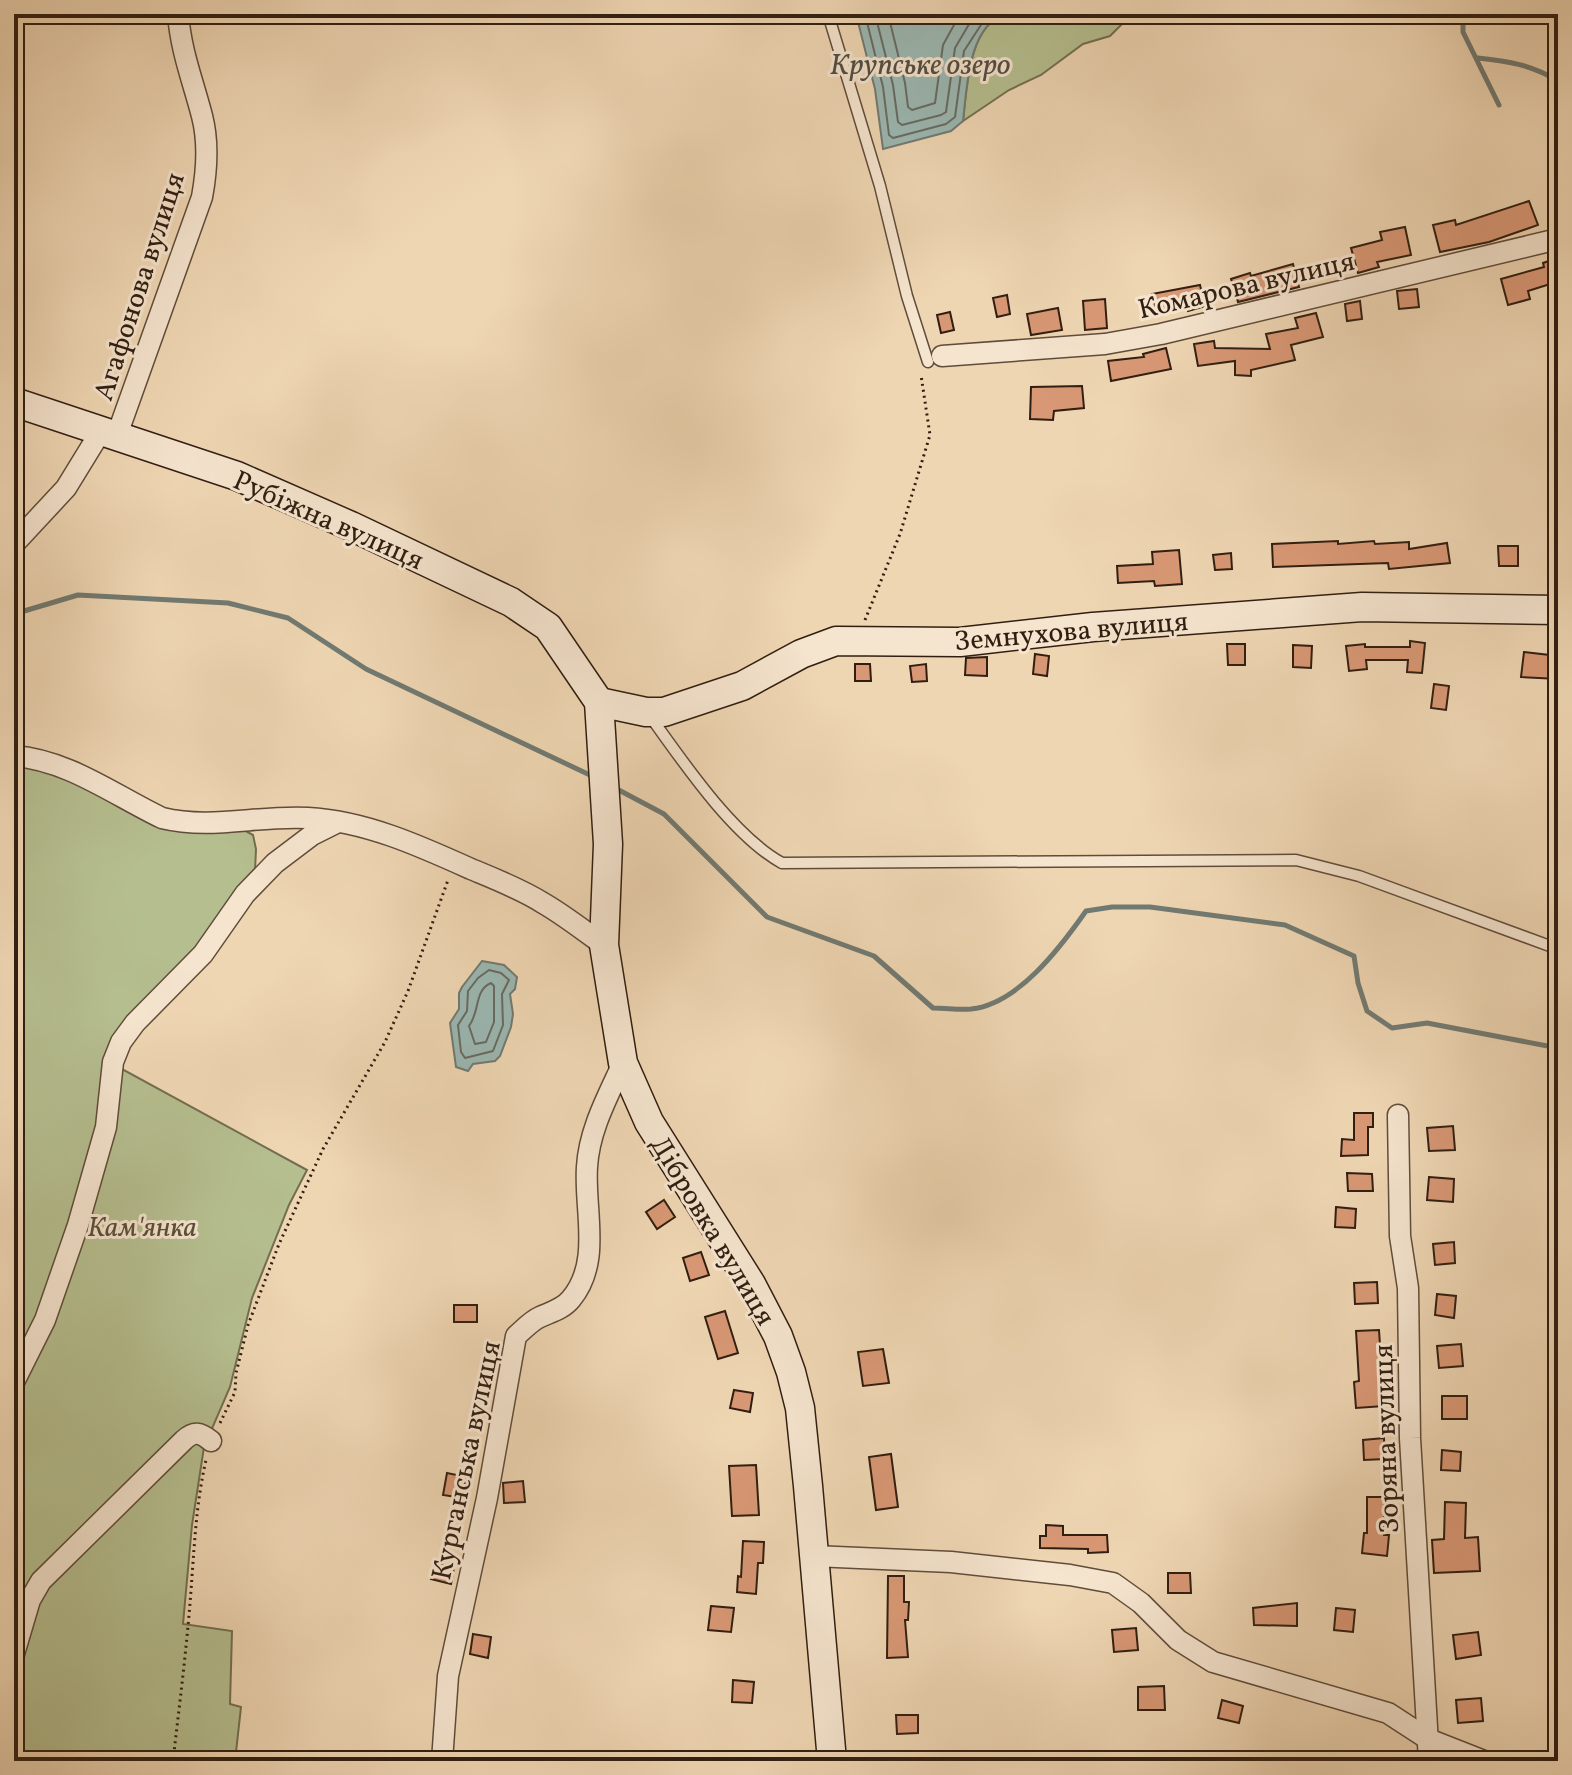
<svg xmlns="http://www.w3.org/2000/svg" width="1572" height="1775" font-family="Vollkorn,serif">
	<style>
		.green { fill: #b5be8f; stroke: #736e50; stroke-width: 2 }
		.water { fill: #9bb8b3; stroke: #717a72; stroke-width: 2 }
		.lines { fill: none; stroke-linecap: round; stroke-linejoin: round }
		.shore { stroke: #666b62; stroke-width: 2 }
		.stream { stroke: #717a72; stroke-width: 5 }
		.building { fill: #d99875; stroke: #311e11; stroke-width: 2 }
		.lane-casing { stroke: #604c3a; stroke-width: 13 }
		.street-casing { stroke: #604c3a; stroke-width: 23 }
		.secondary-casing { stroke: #311e11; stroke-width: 31 }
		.path { stroke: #311e11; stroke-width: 3; stroke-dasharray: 2 4; stroke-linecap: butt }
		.lane { stroke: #f5e4ce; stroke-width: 10 }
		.street { stroke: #f5e4ce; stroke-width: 20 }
		.secondary { stroke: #f5e4ce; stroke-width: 28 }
		.labels { text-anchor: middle; stroke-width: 6; stroke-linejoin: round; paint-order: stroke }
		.street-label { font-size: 28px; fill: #311e11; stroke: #f5e4ce }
		.park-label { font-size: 28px; font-style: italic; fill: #594e37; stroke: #f5e4ce }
		.water-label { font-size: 30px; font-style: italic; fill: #514c42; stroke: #f5e4ce }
	</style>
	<rect width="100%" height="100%" fill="#efd6b3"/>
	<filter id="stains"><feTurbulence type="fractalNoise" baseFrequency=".0025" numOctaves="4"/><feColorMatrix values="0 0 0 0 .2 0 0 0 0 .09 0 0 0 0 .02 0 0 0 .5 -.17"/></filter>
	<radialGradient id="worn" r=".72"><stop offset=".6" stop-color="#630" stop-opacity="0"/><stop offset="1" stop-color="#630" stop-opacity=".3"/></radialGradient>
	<g class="green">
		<path d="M 1005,14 L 1132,14 L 1110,36 L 1083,44 L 1041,75 L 1009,90 L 963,121 C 967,88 968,26 1005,14 Z"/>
		<polygon points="14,762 46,768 114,798 242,829 253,835 256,849 255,871 197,950 131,1018 120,1068 307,1170 289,1205 252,1298 230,1387 204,1447 192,1525 183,1624 232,1631 230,1704 241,1707 235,1761 14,1761"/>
	</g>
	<g class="water">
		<path d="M 856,14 L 1005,14 C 968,26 967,88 963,121 L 951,131 L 883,149 L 875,89 Z"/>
		<polygon points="482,961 504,965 517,977 515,989 510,994 513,1014 511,1027 500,1056 495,1061 473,1064 468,1071 456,1067 450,1023 459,1009 459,993 462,987"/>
	</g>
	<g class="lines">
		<g class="shore">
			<polyline points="865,14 883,87 889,135 893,138 946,124 955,117 964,51 988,14"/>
			<polyline points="875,14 893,85 898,122 902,125 941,115 946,112 955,48 975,14"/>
			<polyline points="888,14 905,83 908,107 912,110 935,103 943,45 960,14"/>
			<polygon points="489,970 501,973 509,980 502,994 503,1025 493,1051 465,1058 461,1052 458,1025 467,1011 468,991 478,978"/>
			<path d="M 491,983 L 494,986 L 494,1022 L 486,1042 L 475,1044 L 469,1026 C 480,1012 474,990 491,983 Z"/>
		</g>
		<g class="stream">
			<polyline points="1463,14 1463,32 1499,105"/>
			<path d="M 1478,58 C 1508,61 1532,65 1558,81"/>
			<polyline points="14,614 78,595 228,603 288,618 366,669 592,776"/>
			<path d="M 615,788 L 664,814 L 767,917 L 874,956 L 933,1008 C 946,1008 959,1010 971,1009 C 1018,1004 1060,948 1086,911 L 1112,907 L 1150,907 L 1285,925 L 1354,956 L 1358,983 L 1367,1011 L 1392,1028 L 1427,1023 L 1558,1048"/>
		</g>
	</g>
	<g class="building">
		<polygon points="1529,201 1538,225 1489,242 1440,252 1433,225 1455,220 1456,225"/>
		<polygon points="1405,227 1411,255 1377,262 1379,267 1358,273 1351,248 1382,240 1380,232"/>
		<polygon points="1558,258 1558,300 1554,301 1550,284 1528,291 1530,299 1508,305 1501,279 1544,267 1543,263"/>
		<polygon points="1293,264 1299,287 1238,302 1231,279 1250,273 1251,276"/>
		<polygon points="1200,285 1205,306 1188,311 1186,306 1157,313 1152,294"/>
		<polygon points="1417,289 1419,307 1399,309 1397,291"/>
		<polygon points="1007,295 1010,314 997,317 993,298"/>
		<polygon points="1105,299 1107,328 1085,330 1083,301"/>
		<polygon points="1360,301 1362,319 1347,321 1345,304"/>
		<polygon points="1058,308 1062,330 1031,335 1027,314"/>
		<polygon points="950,312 954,330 941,333 937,315"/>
		<polygon points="1316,313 1323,337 1291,345 1295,360 1251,370 1251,376 1235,375 1235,361 1198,366 1194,344 1214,341 1215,348 1270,349 1266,334 1298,328 1295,318"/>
		<polygon points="1166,348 1171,369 1111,381 1108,361 1144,357 1143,354"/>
		<polygon points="1082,386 1084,408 1054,411 1053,420 1030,419 1031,387"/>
		<polygon points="1338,541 1338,544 1374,541 1375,544 1409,542 1409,549 1447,543 1450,563 1389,569 1388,563 1273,567 1272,544"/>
		<polygon points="1498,546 1518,546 1518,566 1499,566"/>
		<polygon points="1179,550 1182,584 1155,586 1154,581 1118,583 1117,566 1153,564 1152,552"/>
		<polygon points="1231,553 1232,569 1215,570 1213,555"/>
		<polygon points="1410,641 1425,643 1422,673 1407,672 1408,660 1366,660 1367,669 1349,671 1346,646 1365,644 1365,647 1410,647"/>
		<polygon points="1227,644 1245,644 1245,665 1228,665"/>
		<polygon points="1293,645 1312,646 1311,668 1293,667"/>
		<polygon points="1524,652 1558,656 1558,679 1521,677"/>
		<polygon points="1035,654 1049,656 1047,676 1033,674"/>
		<polygon points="987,657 987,676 965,675 966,658"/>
		<polygon points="855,664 870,664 871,681 855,681"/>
		<polygon points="926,664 927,681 912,682 910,666"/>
		<polygon points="1434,684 1449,686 1446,710 1431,708"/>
		<polygon points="1354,1113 1373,1113 1373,1127 1368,1127 1368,1155 1341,1156 1342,1139 1354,1140"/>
		<polygon points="1453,1126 1455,1150 1429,1151 1427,1128"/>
		<polygon points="1347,1173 1372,1174 1373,1191 1348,1191"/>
		<polygon points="1429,1177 1454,1179 1453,1202 1427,1200"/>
		<polygon points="664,1200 675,1217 657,1229 646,1212"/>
		<polygon points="1336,1207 1356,1209 1355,1228 1335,1227"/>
		<polygon points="1454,1242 1455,1263 1435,1265 1433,1244"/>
		<polygon points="701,1252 709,1275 690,1281 683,1258"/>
		<polygon points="1377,1282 1378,1303 1355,1304 1354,1283"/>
		<polygon points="1437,1294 1456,1296 1454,1318 1435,1315"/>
		<rect x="454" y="1305" width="23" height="17"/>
		<polygon points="725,1311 738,1353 718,1359 705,1317"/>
		<polygon points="1379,1330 1384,1406 1356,1408 1354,1382 1359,1381 1356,1331"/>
		<polygon points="1461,1344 1463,1366 1439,1368 1437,1346"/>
		<polygon points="883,1349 889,1383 863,1386 858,1352"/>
		<polygon points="734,1390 753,1393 750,1412 730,1408"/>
		<rect x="1442" y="1396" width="25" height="23"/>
		<polygon points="1384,1438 1385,1459 1364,1460 1363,1440"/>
		<polygon points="1442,1450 1461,1452 1460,1471 1441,1470"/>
		<polygon points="891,1454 898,1507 876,1510 869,1457"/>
		<polygon points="756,1465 759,1515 732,1516 729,1466"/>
		<polygon points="447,1473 466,1477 463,1498 443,1495"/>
		<polygon points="523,1481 525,1502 504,1503 503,1483"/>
		<polygon points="1367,1497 1384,1497 1384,1535 1389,1535 1387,1556 1362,1553 1364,1533 1367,1533"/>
		<polygon points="1445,1502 1466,1503 1465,1538 1478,1537 1480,1571 1434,1573 1432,1540 1444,1539"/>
		<polygon points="1046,1525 1063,1526 1063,1535 1107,1535 1108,1552 1088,1553 1088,1549 1040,1548 1040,1536 1046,1536"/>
		<polygon points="743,1541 764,1542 763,1563 758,1563 756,1594 737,1592 738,1576 741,1577"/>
		<polygon points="435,1563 454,1567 451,1584 431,1579"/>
		<polygon points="1168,1573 1190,1573 1191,1593 1168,1593"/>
		<polygon points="888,1576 904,1576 904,1602 909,1602 908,1620 905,1620 908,1657 887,1658"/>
		<polygon points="1297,1603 1297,1626 1254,1625 1253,1608"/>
		<polygon points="711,1606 734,1608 731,1632 708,1630"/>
		<polygon points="1336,1608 1355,1610 1353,1632 1334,1630"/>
		<polygon points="1136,1628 1138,1650 1114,1652 1112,1630"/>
		<polygon points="1478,1632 1481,1655 1456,1659 1453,1635"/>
		<polygon points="473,1634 491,1637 488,1658 470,1654"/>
		<polygon points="733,1680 754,1682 752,1703 732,1702"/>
		<polygon points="1164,1686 1165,1710 1138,1710 1138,1687"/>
		<polygon points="1481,1698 1483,1721 1458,1723 1456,1700"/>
		<polygon points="1222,1700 1243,1706 1239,1723 1218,1718"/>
		<polygon points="896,1715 918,1715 918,1733 897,1734"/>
	</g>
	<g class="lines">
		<g class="lane-casing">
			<g id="lane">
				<polyline points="828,14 880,186 907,296 928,362"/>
				<path d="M 650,716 C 683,762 733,836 782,863 L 1296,860 L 1359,876 L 1558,949"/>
			</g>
		</g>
		<g class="street-casing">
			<g id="street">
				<polyline points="942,356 1105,344 1161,334 1558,239"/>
				<path d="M 117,435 L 202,197 C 207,170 209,143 202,116 C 193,81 181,52 178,14"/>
				<polyline points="14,544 66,488 101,431"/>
				<path d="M 14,756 C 68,760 114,795 162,818 C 211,830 258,815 308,818 C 365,821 420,846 471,869 C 495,879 521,889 543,903 C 564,915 584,931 604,945"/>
				<polyline points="1398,1115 1400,1236 1408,1288 1410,1438 1429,1761"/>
				<polyline points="14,1382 45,1320 78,1225 106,1127 113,1062 121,1042 135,1023 203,954 245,894 275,863 312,835 338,822"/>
				<polyline points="814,1556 951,1562 1070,1575 1113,1583 1141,1603 1178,1640 1213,1662 1388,1713 1428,1739 1484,1761"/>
				<path d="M 14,1654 L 30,1600 L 41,1581 L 184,1440 C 194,1431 200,1432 211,1441"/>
				<path d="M 442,1761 L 448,1676 L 487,1498 L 516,1336 C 523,1330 531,1321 540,1317 C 551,1312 563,1309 571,1299 C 602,1262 584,1210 587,1167 C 589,1130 608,1096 623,1063"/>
			</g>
		</g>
		<g class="secondary-casing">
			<g id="secondary">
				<polyline points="14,402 237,476 351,526 511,602 548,627 599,702 608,844 604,945 623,1063 649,1122 751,1284 778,1336 791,1372 800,1408 808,1486 832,1761"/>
				<polyline points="599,702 646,712 664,712 742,686 801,654 836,641 960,642 1093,627 1362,607 1558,610"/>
			</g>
		</g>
		<g class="path">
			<polyline points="865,620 900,534 930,435 921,375"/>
			<polyline points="220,1423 235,1392 236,1373 248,1325 279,1244 323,1149 385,1042 408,991 448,880"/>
			<path d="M 173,1761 C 180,1700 188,1638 192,1576 C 195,1536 197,1499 206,1460"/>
		</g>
		<use href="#lane" class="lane"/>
		<use href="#street" class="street"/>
		<use href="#secondary" class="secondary"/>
	</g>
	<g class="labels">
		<g class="street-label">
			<text transform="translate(1246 284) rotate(-13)" y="10">Комарова вулиця</text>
			<text transform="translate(138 286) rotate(-72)" y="10">Агафонова вулиця</text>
			<text transform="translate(329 519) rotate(24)" y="10">Рубіжна вулиця</text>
			<text transform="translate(1071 630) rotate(-5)" y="10">Земнухова вулиця</text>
			<text transform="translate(714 1230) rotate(59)" y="10">Дібровка вулиця</text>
			<text transform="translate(1385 1439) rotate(-92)" y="10">Зоряна вулиця</text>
			<text transform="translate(465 1460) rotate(-78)" y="10">Курганська вулиця</text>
		</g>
		<g class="park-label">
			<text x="142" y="1236">Кам'янка</text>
		</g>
		<g class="water-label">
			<text x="920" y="74">Крупське озеро</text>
		</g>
	</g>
	<rect width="1572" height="1775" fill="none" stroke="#efd6b3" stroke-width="48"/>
	<rect x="16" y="16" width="1540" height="1743" fill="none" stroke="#311e11" stroke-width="4"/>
	<rect x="24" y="24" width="1524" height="1727" fill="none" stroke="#311e11" stroke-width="2"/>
	<rect width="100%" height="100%" filter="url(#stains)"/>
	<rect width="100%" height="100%" fill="url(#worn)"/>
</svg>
